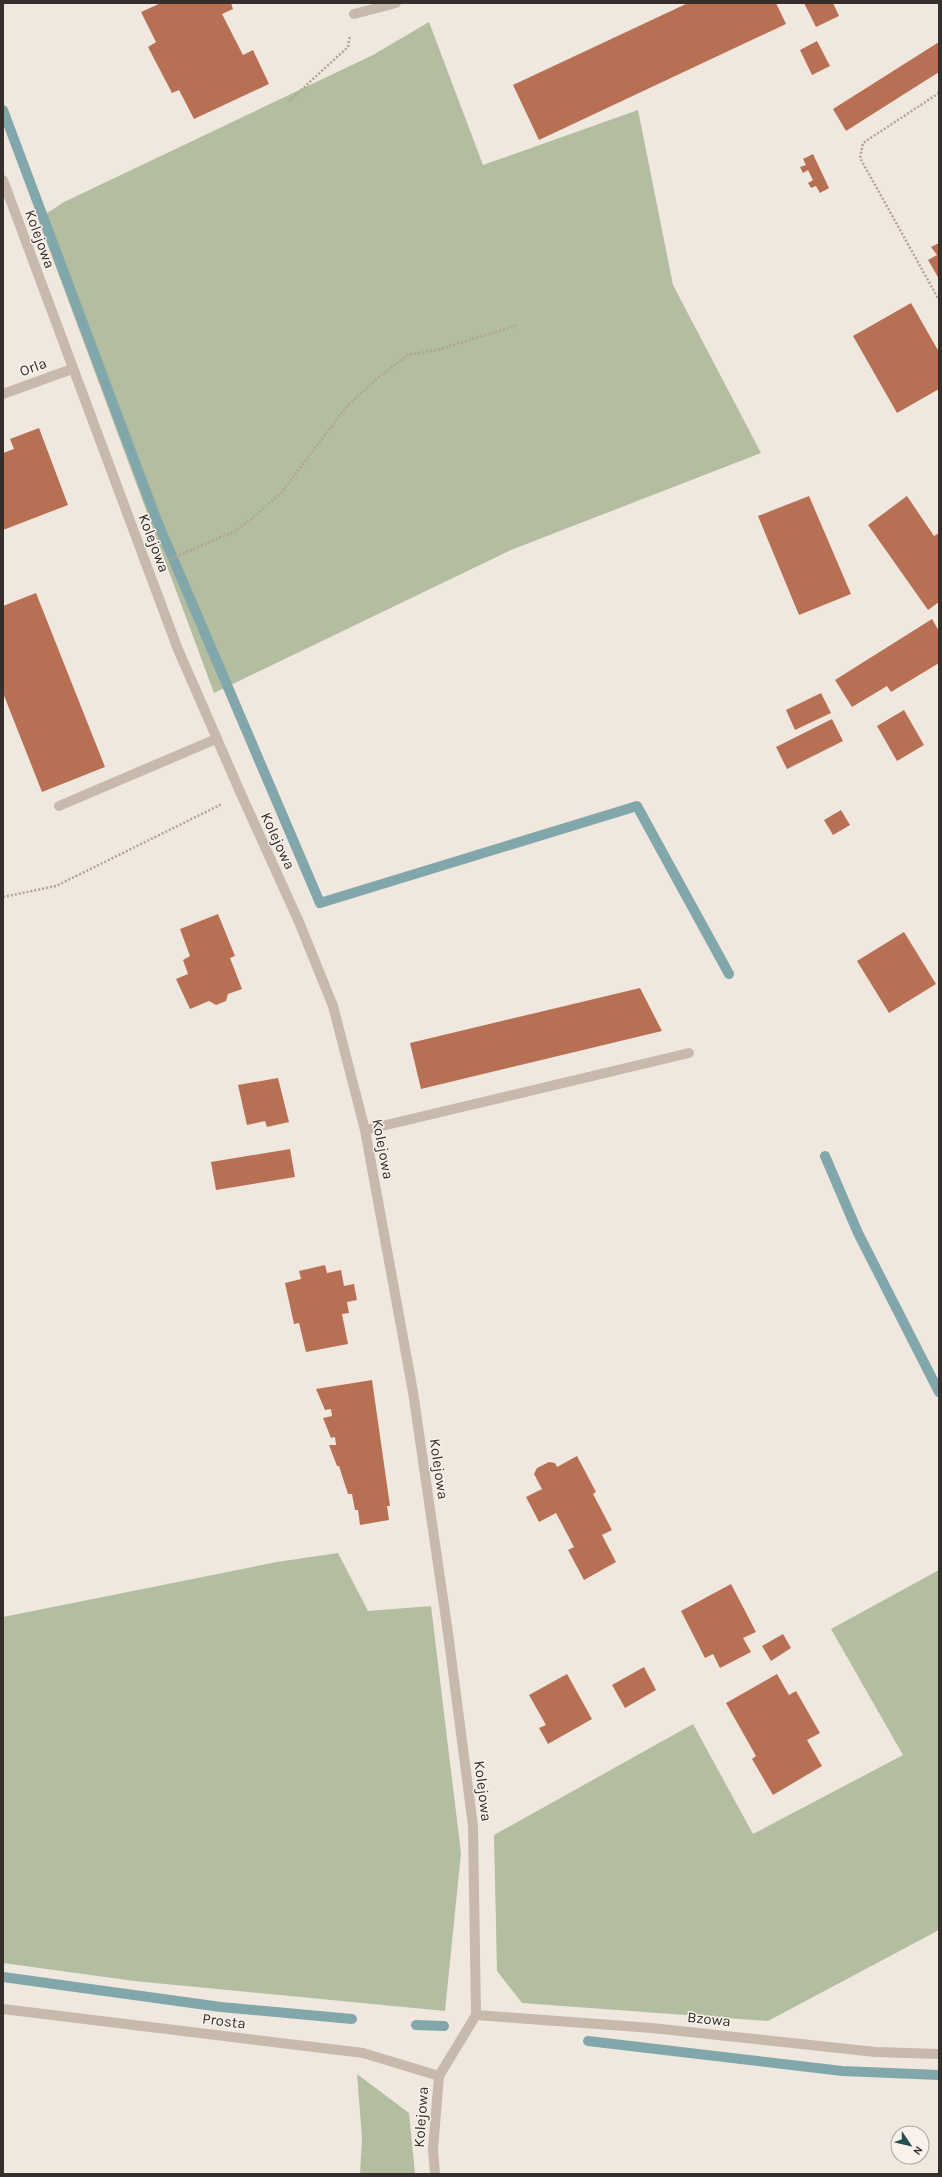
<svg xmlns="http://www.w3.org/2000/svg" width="942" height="2177" font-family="Karla,sans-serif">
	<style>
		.green { fill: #b3bda0 }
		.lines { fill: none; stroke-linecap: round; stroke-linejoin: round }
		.stream { stroke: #81a7aa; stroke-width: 10 }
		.building { fill: #b87055 }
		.path { stroke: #b2a396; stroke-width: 2.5; stroke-dasharray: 2 2; stroke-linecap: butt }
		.minor { stroke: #c7b9ac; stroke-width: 10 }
		.labels { text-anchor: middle; stroke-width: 3; stroke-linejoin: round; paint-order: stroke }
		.street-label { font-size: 15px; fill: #362e2a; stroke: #f8f2eb }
	</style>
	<rect width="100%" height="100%" fill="#f0e8df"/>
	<g class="green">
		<polygon points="429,22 483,165 638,110 673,285 761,453 511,550 214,693 38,219 64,202 373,55"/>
		<polygon points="338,1553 368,1611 431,1606 461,1853 445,2011 134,1981 3,1963 3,1617 277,1562"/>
		<polygon points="939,1570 939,1930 768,2021 522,2003 497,1971 494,1835 693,1724 753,1834 903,1755 831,1629"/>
		<polygon points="357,2074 409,2113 415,2174 360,2174 362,2138"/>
	</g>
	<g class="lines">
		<g class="stream">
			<polyline points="3,110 157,521 320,903 637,806 729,974"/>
			<polyline points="825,1156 858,1233 939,1392"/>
			<polyline points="3,1977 221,2007 352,2019"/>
			<polyline points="416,2025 444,2026"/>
			<polyline points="588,2041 842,2071 939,2075"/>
		</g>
	</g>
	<g class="building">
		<polygon points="161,3 231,3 233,9 222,14 243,55 253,50 269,84 194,119 179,90 172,93 148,47 156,42 141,12"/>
		<polygon points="688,3 776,3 786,24 539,140 513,85"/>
		<polygon points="804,3 833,3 839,16 816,27"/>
		<polygon points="817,41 830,66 812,75 800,50"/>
		<polygon points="939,42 939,72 846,131 833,109"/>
		<polygon points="813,154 829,188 820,193 816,186 811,188 808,183 813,180 808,170 803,173 800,167 806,165 803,159"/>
		<polygon points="939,243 939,279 928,260 937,255 931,247"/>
		<polygon points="911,303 939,352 939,389 897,413 853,336"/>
		<polygon points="39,428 68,505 3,530 3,453 14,449 10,439"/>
		<polygon points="809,496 851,594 799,615 758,516"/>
		<polygon points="907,496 934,536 939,533 939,602 928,610 868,525"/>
		<polygon points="36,593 105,767 42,792 3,693 3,606"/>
		<polygon points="932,619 939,631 939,663 891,692 887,686 852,707 835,680"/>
		<polygon points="821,693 831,713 795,730 786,710"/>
		<polygon points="904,710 924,745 897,761 877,726"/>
		<polygon points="832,719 843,741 787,769 776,747"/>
		<polygon points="841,810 850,825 833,835 824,820"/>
		<polygon points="218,914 235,956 230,958 242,989 228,994 226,1001 216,1005 209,1001 190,1009 176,979 188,974 183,960 190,956 180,929"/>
		<polygon points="904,932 936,984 889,1013 857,961"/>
		<polygon points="640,988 662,1031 421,1089 410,1043"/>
		<polygon points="278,1078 289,1122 267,1127 265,1121 247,1125 238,1085"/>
		<polygon points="290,1149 295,1177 216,1190 211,1162"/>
		<polygon points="325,1265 327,1273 341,1270 344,1286 354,1284 357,1300 347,1302 349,1313 342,1314 348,1344 306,1352 299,1323 294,1324 285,1283 301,1279 299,1271"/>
		<polygon points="372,1380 390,1506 387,1506 389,1520 360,1525 358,1510 355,1510 352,1494 348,1494 339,1466 337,1466 329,1445 336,1445 335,1437 331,1438 323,1418 332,1416 331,1409 325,1410 316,1389"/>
		<polygon points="577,1456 596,1492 593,1494 612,1530 602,1535 616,1562 584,1580 568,1550 574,1547 556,1513 539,1522 526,1497 542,1489 534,1474 537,1468 549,1462 555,1463 557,1467"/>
		<polygon points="731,1584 756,1632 743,1638 751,1652 720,1668 713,1654 705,1658 681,1611"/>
		<polygon points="783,1634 791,1648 771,1661 762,1646"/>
		<polygon points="644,1667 656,1690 625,1708 612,1685"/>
		<polygon points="567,1674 592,1719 548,1744 539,1728 546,1725 529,1695"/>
		<polygon points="777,1674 789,1695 796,1691 820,1733 807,1740 822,1766 773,1795 752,1759 756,1756 726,1703"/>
	</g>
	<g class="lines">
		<g class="path">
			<polyline points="939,93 863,143 860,158 939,300"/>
			<polyline points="289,101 348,47 350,35"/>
			<polyline points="168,560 235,531 255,516 281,493 347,406 379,377 408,355 437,350 518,325"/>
			<polyline points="3,897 56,886 222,804"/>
		</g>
		<g class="minor">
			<polyline points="354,14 396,3"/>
			<polyline points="3,180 177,647 241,794 299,922 333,1006 365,1130 413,1392 448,1633 473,1826 476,2015 439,2076 433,2149 435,2174"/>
			<polyline points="3,394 72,369"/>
			<polyline points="59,806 216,739"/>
			<polyline points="365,1130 689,1053"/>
			<polyline points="3,2009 363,2053 439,2076"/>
			<polyline points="476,2015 652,2028 875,2052 939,2054"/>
		</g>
	</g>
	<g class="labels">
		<g class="street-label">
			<text transform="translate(40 239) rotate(70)" y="5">Kolejowa</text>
			<text transform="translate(33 367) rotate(-20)" y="5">Orla</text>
			<text transform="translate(154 543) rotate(69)" y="5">Kolejowa</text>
			<text transform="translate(278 841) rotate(65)" y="5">Kolejowa</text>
			<text transform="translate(383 1149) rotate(79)" y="5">Kolejowa</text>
			<text transform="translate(439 1469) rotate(82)" y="5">Kolejowa</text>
			<text transform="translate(483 1791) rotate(83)" y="5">Kolejowa</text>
			<text transform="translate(709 2019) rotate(6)" y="5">Bzowa</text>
			<text transform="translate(224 2021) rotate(7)" y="5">Prosta</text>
			<text transform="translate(421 2117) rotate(-86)" y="5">Kolejowa</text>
		</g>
	</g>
	<rect width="942" height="2177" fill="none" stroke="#362e2a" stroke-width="8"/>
	<g transform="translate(910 2145) rotate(125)"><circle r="19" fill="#f8f2eb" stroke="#aaa49e"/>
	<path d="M0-3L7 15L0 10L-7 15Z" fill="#244e52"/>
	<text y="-6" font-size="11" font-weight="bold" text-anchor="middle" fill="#362e2a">N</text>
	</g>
</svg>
